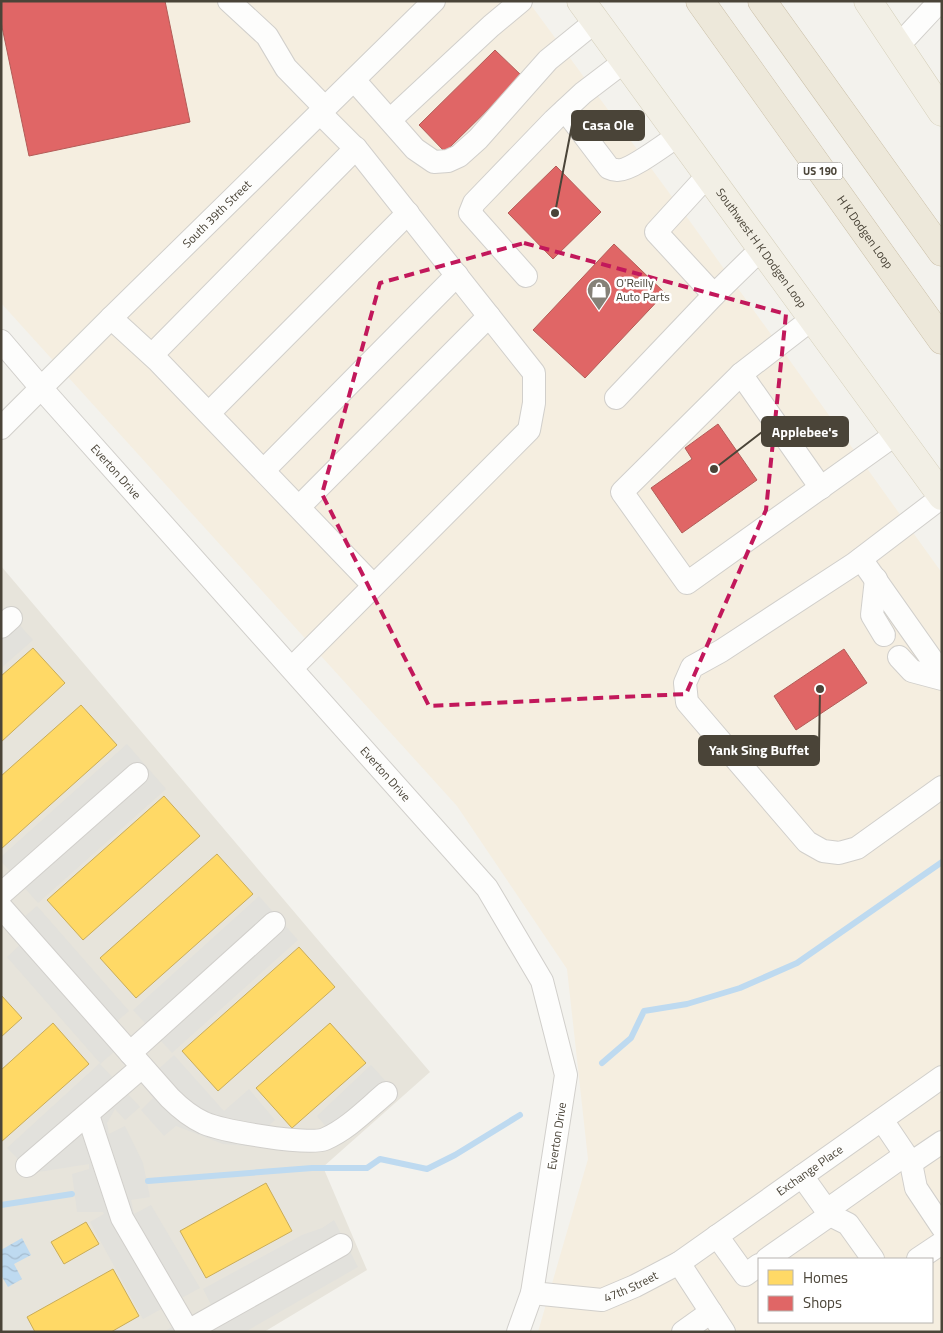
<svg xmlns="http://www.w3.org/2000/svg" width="943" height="1333" font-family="'Titillium Web',sans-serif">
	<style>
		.residential { fill: #e7e4db }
		.commercial { fill: #f5eee0; fill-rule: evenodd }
		.parking { fill: #e2e1dc }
		.water { fill: url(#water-waves) }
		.homes { fill: #ffd966; stroke: #c9ac58 }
		.shops { fill: #e06666; stroke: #b35c58 }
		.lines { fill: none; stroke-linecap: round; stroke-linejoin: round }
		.stream { stroke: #bedaf0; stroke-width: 6 }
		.minor-casing { stroke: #d1cfcb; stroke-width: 24 }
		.major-casing { stroke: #d5cfba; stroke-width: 29 }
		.highway-casing { stroke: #cabfa8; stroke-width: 29 }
		.minor { stroke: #fdfdfc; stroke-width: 22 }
		.major { stroke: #f2efe5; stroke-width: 28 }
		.highway { stroke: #ede8da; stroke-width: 28 }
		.marked { fill: none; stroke: #c2185b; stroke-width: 4; stroke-dasharray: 10 6; stroke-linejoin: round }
		.labels { text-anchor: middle; stroke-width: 5; stroke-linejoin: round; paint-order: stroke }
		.shield { fill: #fff; stroke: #807c74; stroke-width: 1 }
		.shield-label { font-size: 11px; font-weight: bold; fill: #4a4438 }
		.street-label { font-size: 12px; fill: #4a4438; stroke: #fff }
		.poi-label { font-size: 12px; fill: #4a4438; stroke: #fff; text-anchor: start }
		.leader { fill: none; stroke: #4a4438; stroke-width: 2 }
		.callout-dot { fill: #4a4438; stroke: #fff; stroke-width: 2 }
		.callout { fill: #4a4438; stroke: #4a4438; stroke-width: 2 }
		.callout-label { font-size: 14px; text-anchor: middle; font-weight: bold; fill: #fff }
	</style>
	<defs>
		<pattern id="water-waves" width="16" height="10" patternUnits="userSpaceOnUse" patternTransform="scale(1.25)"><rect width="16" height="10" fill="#bedaf0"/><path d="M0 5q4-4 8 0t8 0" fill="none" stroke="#a5bccf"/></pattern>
	</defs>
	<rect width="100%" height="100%" fill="#f3f2ed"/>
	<polygon class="residential" points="1,566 430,1072 323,1167 367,1270 264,1332 1,1332"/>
	<path class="commercial" d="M 1,1 L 528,1 L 684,213 L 942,573 L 942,1332 L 538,1332 L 588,1159 L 567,969 L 457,806 L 1,303 ZM 759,1259 L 932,1259 L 932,1322 L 759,1322 Z"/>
	<g class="parking">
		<polygon points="5,609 33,640 1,668 1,611"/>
		<polygon points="127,744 166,789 38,903 1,861 1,857"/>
		<polygon points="259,896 298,940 172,1053 133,1010"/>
		<polygon points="37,906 129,1011 116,1022 130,1038 100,1064 140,1107 125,1120 115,1109 107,1123 109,1134 125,1126 143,1163 150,1197 131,1200 134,1214 151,1205 200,1288 143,1319 90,1222 104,1214 103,1212 77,1212 72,1174 89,1169 89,1164 32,1173 7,1148 100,1063 7,957 20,945 8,931"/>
		<polygon points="174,1055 224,1111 249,1089 275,1120 247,1146 223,1144 176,1126 164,1136 141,1110 153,1098 142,1084"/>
		<polygon points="371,1065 399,1096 354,1136 340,1143 317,1116"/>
		<polygon points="334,1220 358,1267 245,1332 163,1332 211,1305 203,1289 302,1235 322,1228"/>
	</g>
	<polygon class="water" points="22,1238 31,1255 14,1264 22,1279 8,1287 1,1275 1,1250"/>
	<g class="homes">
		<polygon points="33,648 65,683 1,742 1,676"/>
		<polygon points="81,705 117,745 1,849 1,776"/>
		<polygon points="164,796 200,836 83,940 47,900"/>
		<polygon points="217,854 253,894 136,998 100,958"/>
		<polygon points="299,947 335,987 218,1091 182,1051"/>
		<polygon points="1,995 22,1018 1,1037"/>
		<polygon points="53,1023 89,1064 1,1142 1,1070"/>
		<polygon points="330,1023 366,1063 292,1128 256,1088"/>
		<polygon points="266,1183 292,1231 206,1278 180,1231"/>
		<polygon points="86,1222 99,1244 64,1264 51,1242"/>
		<polygon points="113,1269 139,1316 111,1332 35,1332 27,1317"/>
	</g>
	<g class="shops">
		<polygon points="1,1 165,1 190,122 29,156 1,22"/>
		<polygon points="495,50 522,76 445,152 419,125"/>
		<polygon points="556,166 601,212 553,259 508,213"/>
		<polygon points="614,244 665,293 585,378 533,330"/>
		<polygon points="718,424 757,480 682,533 651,488 692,459 685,448"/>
		<polygon points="844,649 867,683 796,730 774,696"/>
	</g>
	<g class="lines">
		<g class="stream">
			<polyline points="602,1063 631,1038 644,1011 687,1004 740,988 797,963 942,862"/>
			<polyline points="148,1181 312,1168 367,1168 380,1159 427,1169 455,1155 520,1115"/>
			<polyline points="1,1205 72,1194"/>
		</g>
		<g class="minor-casing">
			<g id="minor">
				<polyline points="229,1 267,36 286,68 325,108"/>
				<polyline points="898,46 940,1"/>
				<polyline points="354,80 415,149 434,162 448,161 459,156 478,139 548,60 596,21"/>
				<path d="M 565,110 L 609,168 C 611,169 615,170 617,170 C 629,172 667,143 679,135"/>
				<polyline points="390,120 491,26 521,1"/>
				<polyline points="708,175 656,232 714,295 761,249"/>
				<polyline points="526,276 470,213 474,203 554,120 583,93 625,61"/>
				<polyline points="111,318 158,361 373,585"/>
				<polyline points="812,319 741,374 622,492 687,583 896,434"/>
				<path id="s1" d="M 1,341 L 42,389 L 487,888 L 542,981 L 566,1075 L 532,1293 L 518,1332"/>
				<polyline points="152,355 356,148"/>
				<polyline points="741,374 821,488"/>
				<polyline points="616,398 714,295"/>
				<polyline points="209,413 408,213"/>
				<path id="s2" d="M 1,428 L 111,318 L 434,1"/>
				<polyline points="264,470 457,275"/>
				<polyline points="942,497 854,564 721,651 692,667 685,683 687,702 807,842 823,851 839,853 857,848 942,787"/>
				<polyline points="299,507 489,316"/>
				<polyline points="861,559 942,674"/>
				<polyline points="876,579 872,615 884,635"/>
				<polyline points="1,627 11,618"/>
				<polyline points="899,657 912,671 942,679"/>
				<polyline points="292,668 529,430 534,403 534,373 359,152 320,113"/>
				<polyline points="1,894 137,774"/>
				<path d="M 1,907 L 170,1098 C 180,1108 191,1117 204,1123 C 223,1131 308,1146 325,1139 C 348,1129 367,1109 386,1093"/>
				<polyline points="130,1053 274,923"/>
				<polyline points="88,1115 122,1218 188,1331 186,1332"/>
				<polyline points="882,1120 911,1163 942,1142"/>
				<polyline points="911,1163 916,1188 942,1227"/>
				<polyline points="27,1166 142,1067"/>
				<polyline points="827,1210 905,1155"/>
				<polyline points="830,1215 848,1224 873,1259"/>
				<polyline points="717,1236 745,1275 759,1265"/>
				<polyline points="767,1259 830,1215 802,1176"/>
				<polyline points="918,1259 942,1243"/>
				<polyline points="679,1263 724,1332"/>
				<path id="s3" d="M 532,1293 L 602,1300 L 635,1286 L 679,1263 L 942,1077"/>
				<polyline points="188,1331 341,1245"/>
				<polyline points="683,1332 711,1312"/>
			</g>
		</g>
		<g class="major-casing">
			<g id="major">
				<path id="s4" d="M 581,1 L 942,496"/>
				<polyline points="868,1 942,112"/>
			</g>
		</g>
		<g class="highway-casing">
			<g id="highway">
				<path id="s5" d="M 700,1 L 942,340"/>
				<polyline points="762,1 942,252"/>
			</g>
		</g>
		<use href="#minor" class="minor"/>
		<use href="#major" class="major"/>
		<use href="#highway" class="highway"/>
	</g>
	<path class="marked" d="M 524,243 L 786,314 L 766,510 L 686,694 L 429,706 L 322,494 L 380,283 Z"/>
	<defs>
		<g id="shop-pin" transform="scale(1.25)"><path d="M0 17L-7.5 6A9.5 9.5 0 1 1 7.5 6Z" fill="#858177" stroke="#fff"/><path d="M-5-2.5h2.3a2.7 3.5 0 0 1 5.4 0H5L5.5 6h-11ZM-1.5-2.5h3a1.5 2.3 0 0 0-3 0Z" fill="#fff"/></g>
	</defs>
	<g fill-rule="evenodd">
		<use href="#shop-pin" x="599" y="290"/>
	</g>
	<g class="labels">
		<rect class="shield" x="797.5" y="162.5" width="45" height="17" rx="4"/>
		<g class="shield-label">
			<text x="820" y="175">US 190</text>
		</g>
		<g class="street-label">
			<text dy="4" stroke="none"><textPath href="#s2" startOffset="304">South 39th Street</textPath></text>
			<text dy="4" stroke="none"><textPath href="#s5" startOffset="284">H K Dodgen Loop</textPath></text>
			<text dy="4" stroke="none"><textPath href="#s4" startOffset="306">Southwest H K Dodgen Loop</textPath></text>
			<text dy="4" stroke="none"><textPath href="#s1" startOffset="174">Everton Drive</textPath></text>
			<text dy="4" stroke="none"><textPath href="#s1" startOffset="579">Everton Drive</textPath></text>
			<text transform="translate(557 1136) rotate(-81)" y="4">Everton Drive</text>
			<text dy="4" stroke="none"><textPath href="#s3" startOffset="316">Exchange Place</textPath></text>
			<text dy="4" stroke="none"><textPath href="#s3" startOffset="102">47th Street</textPath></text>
		</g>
		<g class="poi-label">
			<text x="616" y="287">O'Reilly<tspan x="616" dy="14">Auto Parts</tspan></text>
		</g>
	</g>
	<path class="leader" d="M555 213L572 125M714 469L762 432M820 689L819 750"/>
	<g class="callout-dot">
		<circle cx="555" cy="213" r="5"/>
		<circle cx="714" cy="469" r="5"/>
		<circle cx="820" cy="689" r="5"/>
	</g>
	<g class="callout">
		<rect x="572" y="111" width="72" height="29" rx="5"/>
		<rect x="762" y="417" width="86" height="29" rx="5"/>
		<rect x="699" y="736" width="120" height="29" rx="5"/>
	</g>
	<g class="callout-label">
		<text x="608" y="130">Casa Ole</text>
		<text x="805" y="437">Applebee's</text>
		<text x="759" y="755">Yank Sing Buffet</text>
	</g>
	<rect width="943" height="1333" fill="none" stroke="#4a4438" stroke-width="5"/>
	<rect x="758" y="1258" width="175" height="65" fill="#ffffff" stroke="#b7b4af"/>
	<rect x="768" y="1270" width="25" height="15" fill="#ffd966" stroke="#b7b4af"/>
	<text x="803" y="1283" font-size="15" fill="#4a4438">Homes</text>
	<rect x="768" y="1296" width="25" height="15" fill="#e06666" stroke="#b7b4af"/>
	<text x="803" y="1308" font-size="15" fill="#4a4438">Shops</text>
</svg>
